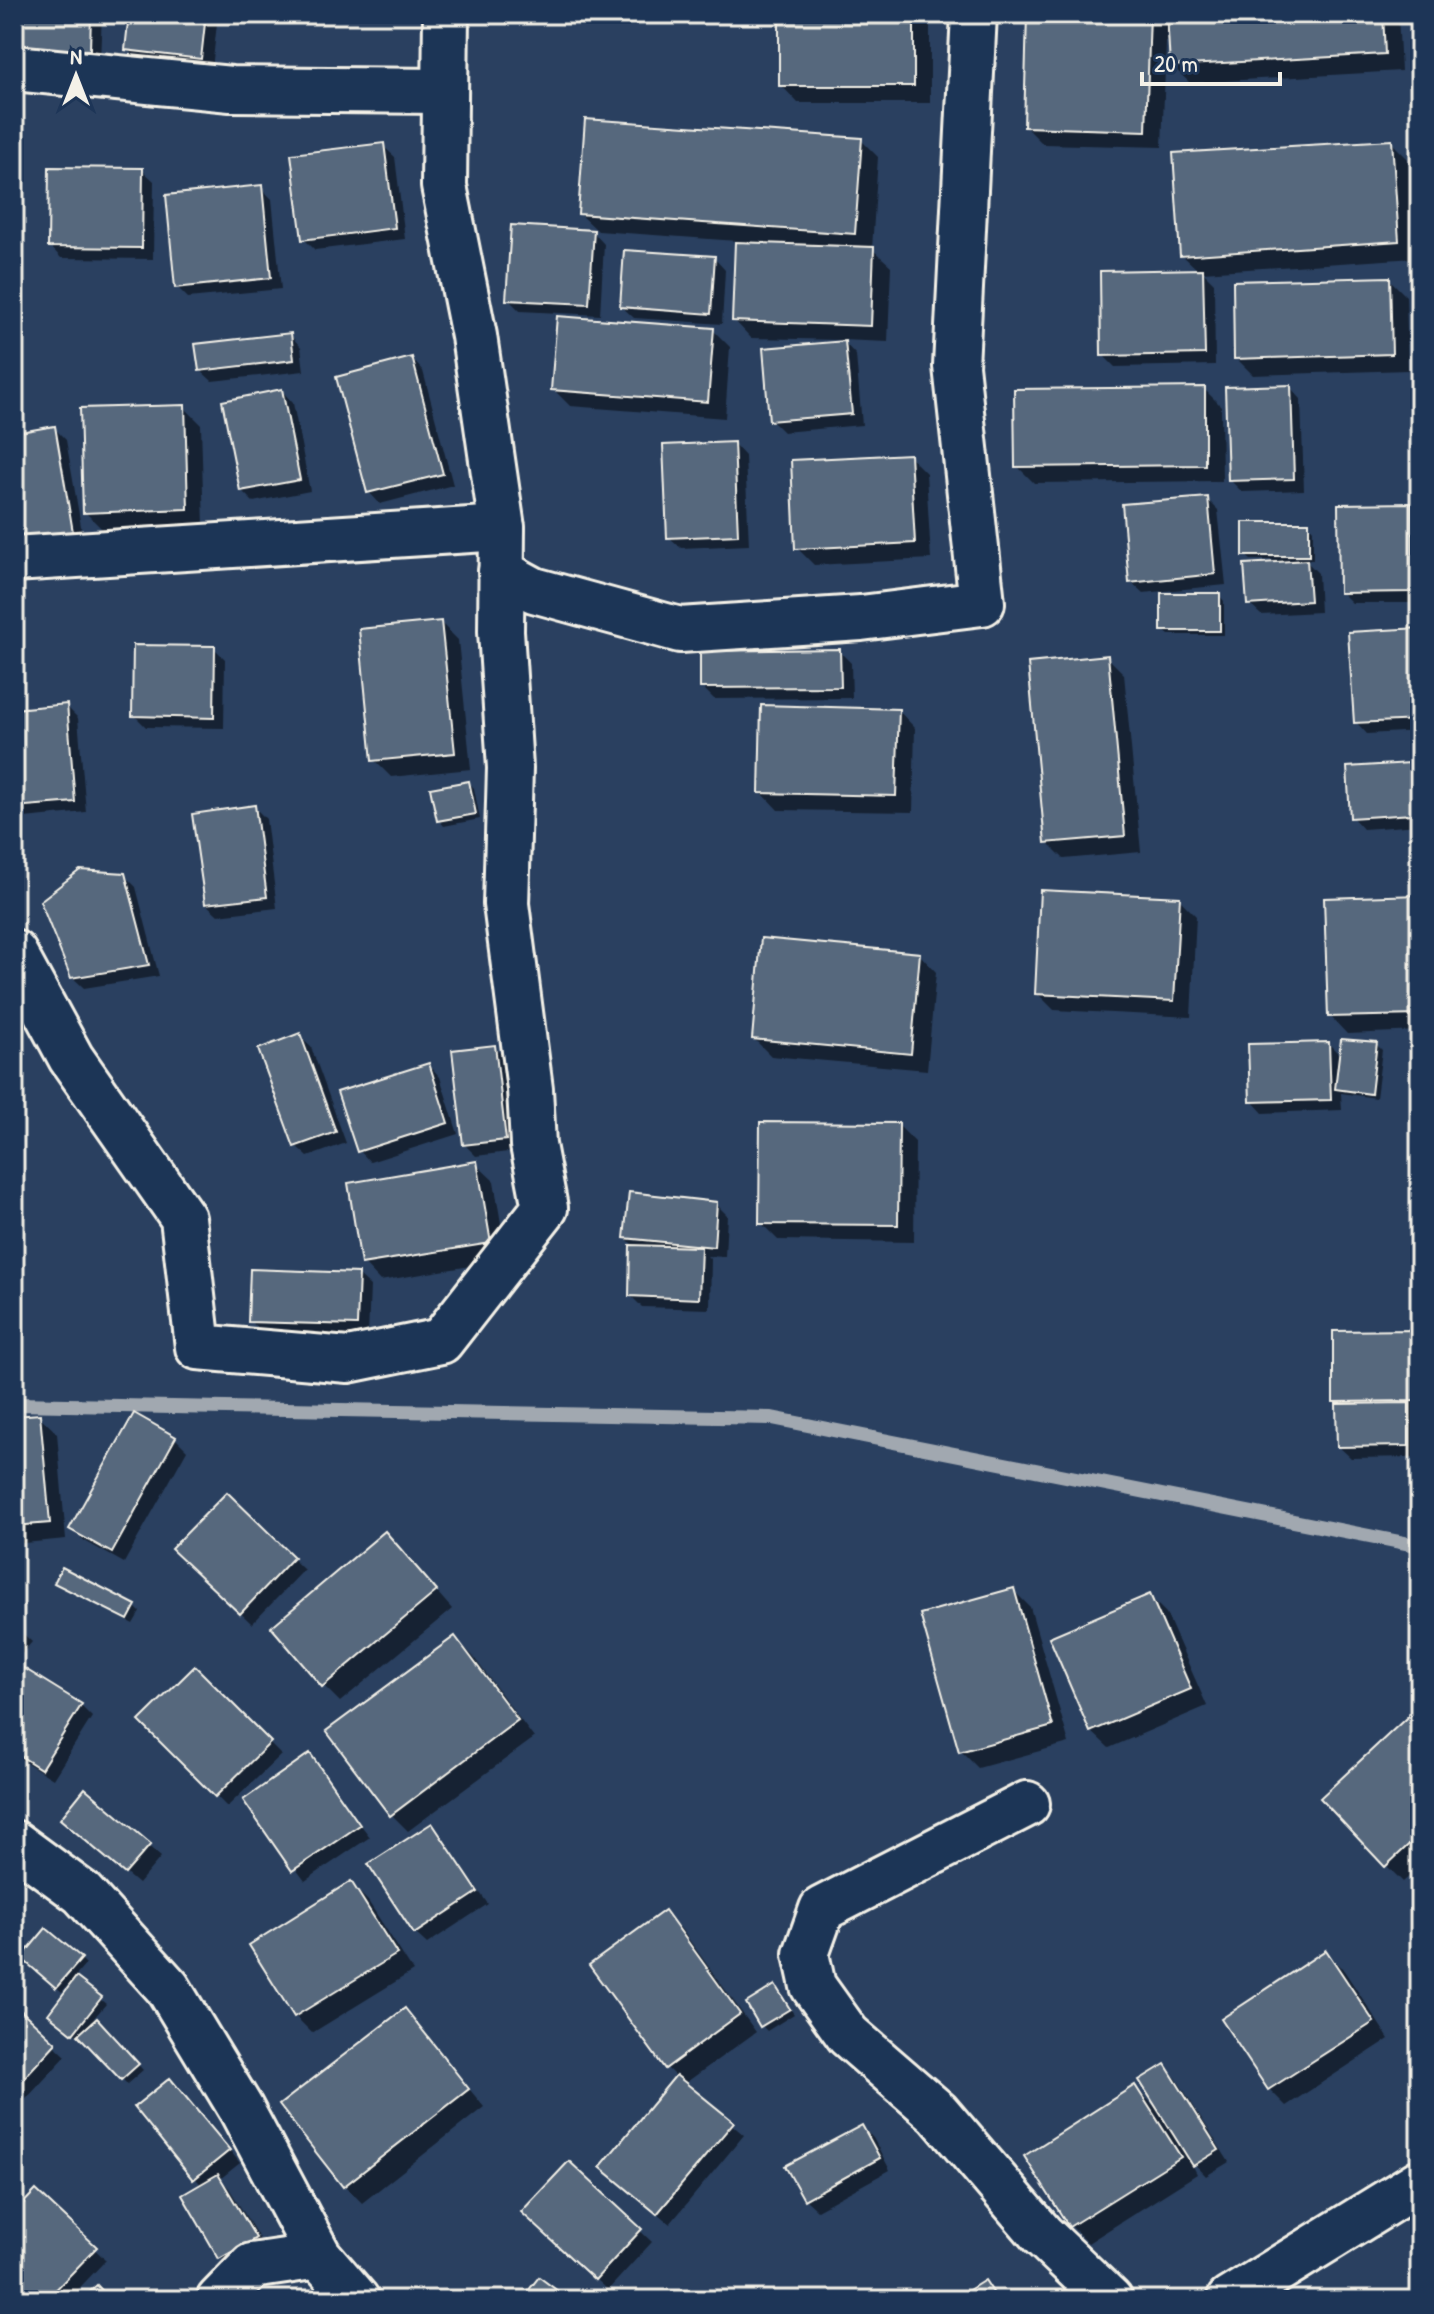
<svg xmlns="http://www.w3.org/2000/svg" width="1434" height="2314" font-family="'Patrick Hand',sans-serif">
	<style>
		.shadow { fill: #0007 }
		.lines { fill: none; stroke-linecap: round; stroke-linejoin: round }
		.stream { stroke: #a1a8b0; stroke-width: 14 }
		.building { fill: #56677d; stroke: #f4f1e8; stroke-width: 2 }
		.minor-casing { stroke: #f4f1e8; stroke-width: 50 }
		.minor { stroke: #1d3557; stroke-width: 44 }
	</style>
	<rect width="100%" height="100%" fill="#2a4060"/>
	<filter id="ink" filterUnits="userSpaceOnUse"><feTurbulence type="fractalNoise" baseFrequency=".0125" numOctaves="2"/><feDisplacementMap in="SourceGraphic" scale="16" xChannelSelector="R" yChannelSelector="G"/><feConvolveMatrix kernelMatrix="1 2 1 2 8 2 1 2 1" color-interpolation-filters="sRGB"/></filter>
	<g filter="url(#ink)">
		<g class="shadow">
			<polygon points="18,14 102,14 100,61 17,47"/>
			<polygon points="131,14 218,14 212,69 138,60 127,49"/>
			<polygon points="781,14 922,14 930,22 930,103 798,103 781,85"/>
			<polygon points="1029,14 1398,14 1401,71 1190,83 1172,66 1170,18 1167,18 1162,147 1043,144 1026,127"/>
			<polygon points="861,140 878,157 872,249 891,266 888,342 842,340 856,355 862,425 783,432 771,420 841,340 751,338 734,320 737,241 598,231 580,214"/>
			<polygon points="1391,142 1408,159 1415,258 1203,272 1214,283 1215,365 1115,367 1103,355 1199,271 1182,255"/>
			<polygon points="383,146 395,157 405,239 315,250 304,239"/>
			<polygon points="142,170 154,181 153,259 61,258 50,246"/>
			<polygon points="261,188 272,199 281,289 188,298 177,287"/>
			<polygon points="593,232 604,244 600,315 520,311 508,299"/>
			<polygon points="714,258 725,270 722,324 634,318 622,307"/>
			<polygon points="1389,279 1406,296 1408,370 1253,375 1236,358"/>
			<polygon points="713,330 730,347 725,418 570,406 553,389"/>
			<polygon points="290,335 301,347 304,371 212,381 200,370"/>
			<polygon points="412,359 423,371 453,485 380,504 369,492"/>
			<polygon points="1290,387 1301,399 1304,490 1242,492 1230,480"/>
			<polygon points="1204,389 1221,406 1222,481 1034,483 1017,466"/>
			<polygon points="282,391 293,403 310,491 253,502 241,490"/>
			<polygon points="184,407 201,424 204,526 102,529 85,512"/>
			<polygon points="55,429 66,440 85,549 14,561 14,435"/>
			<polygon points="734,444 745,456 749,545 681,548 669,537"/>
			<polygon points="909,456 926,473 931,559 814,565 797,548"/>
			<polygon points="1417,480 1420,603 1352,603 1341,592 1411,505 1415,509"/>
			<polygon points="1207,499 1218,510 1226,585 1143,593 1131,582"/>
			<polygon points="1308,524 1313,530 1313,560 1305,560 1318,573 1320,612 1261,615 1249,604 1273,560 1251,560 1245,555"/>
			<polygon points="1219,595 1224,601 1224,635 1169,635 1163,630"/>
			<polygon points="441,623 458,640 471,769 391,777 374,760"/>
			<polygon points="1420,630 1420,731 1367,734 1356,722"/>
			<polygon points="214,648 225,659 224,728 146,727 134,715"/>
			<polygon points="839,651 851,663 852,698 714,699 702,687"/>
			<polygon points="1107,657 1124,674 1141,852 1064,859 1047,842"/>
			<polygon points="66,706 78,718 86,812 14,819 14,711"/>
			<polygon points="898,710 915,728 913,812 778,810 761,792"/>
			<polygon points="1409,765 1420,775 1420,825 1363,829 1352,817"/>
			<polygon points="469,783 474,788 480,819 444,826 439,820"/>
			<polygon points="254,807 266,819 277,908 218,915 206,904"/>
			<polygon points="124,875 136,887 159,976 84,988 72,977"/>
			<polygon points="1420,897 1420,1031 1347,1034 1330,1016"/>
			<polygon points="1179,899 1196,916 1191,1017 1054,1010 1037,993"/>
			<polygon points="919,954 936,972 927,1070 771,1056 754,1039"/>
			<polygon points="299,1036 311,1047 346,1143 308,1157 296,1146"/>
			<polygon points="1329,1044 1341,1056 1376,1044 1382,1050 1376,1098 1341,1093 1342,1110 1263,1113 1252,1101"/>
			<polygon points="494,1047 505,1058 516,1151 476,1156 464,1144"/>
			<polygon points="429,1065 440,1077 458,1134 370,1162 359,1150"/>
			<polygon points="898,1125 915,1142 914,1242 778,1240 761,1223"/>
			<polygon points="476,1164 494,1181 507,1260 380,1281 363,1263"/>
			<polygon points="716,1204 727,1215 725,1257 707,1256 711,1260 710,1309 642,1307 631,1296 632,1244 626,1238"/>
			<polygon points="358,1275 370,1286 368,1336 262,1332 250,1321"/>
			<polygon points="1414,1332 1420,1338 1420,1412 1415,1412 1420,1417 1420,1457 1351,1458 1339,1447 1335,1401"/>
			<polygon points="39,1416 57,1433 66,1539 14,1544 14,1418"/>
			<polygon points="175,1438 187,1450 124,1563 83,1540 72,1529"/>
			<polygon points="227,1495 304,1570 252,1624 174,1549"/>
			<polygon points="385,1533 452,1609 340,1702 323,1685"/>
			<polygon points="56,1583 135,1607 140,1612 133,1624"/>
			<polygon points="1013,1590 1030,1607 1069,1743 978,1768 961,1751"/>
			<polygon points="1149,1596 1166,1613 1207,1706 1109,1748 1091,1731"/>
			<polygon points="14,1625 32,1642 14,1663"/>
			<polygon points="455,1638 472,1655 534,1738 408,1831 391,1814"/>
			<polygon points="14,1664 81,1706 92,1717 53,1779 14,1755"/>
			<polygon points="195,1669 281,1755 227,1807 142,1721"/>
			<polygon points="1420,1716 1420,1867 1403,1882 1386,1865"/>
			<polygon points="309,1756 370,1837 305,1881 245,1801"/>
			<polygon points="85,1791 161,1857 138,1884 74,1830"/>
			<polygon points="432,1825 488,1904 427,1944 415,1933"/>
			<polygon points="351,1884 368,1901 413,1971 312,2033 295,2016"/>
			<polygon points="665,1913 682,1930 756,2032 684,2084 744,2135 670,2224 602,2167 677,2078 667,2068"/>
			<polygon points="1326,1952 1343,1969 1389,2039 1286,2106 1269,2089"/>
			<polygon points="81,1959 86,1964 74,1978 106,2004 94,2018 143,2070 127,2084 81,2035 79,2037 56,2019 71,1987 68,1985 62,1992 29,1963"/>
			<polygon points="775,1988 794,2014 767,2031 762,2026"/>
			<polygon points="14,2007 66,2056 14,2112"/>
			<polygon points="405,2010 484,2107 362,2203 345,2186"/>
			<polygon points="1165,2067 1176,2078 1229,2162 1206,2176 1189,2158 1197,2174 1088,2243 1071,2226 1026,2156 1135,2087 1159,2111"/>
			<polygon points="182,2092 240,2163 220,2179 229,2188 266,2250 232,2269 221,2257 202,2186 137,2107"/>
			<polygon points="862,2127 873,2138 890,2170 817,2210 805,2199"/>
			<polygon points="569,2164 652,2242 608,2290 535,2223"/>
			<polygon points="36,2193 106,2260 68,2300 14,2300 14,2216"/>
		</g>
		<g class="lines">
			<polyline class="stream" points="14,1404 772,1418 1420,1546"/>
		</g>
		<g class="building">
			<polygon points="16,14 91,14 90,50 15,48"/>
			<polygon points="129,14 206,14 201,59 125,50"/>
			<rect x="779" y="14" width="135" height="72"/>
			<polygon points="1027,14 1150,14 1146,131 1024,127"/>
			<polygon points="1167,14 1383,14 1385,54 1170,66"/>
			<polygon points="585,119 862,138 855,234 578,214"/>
			<polygon points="1392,140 1399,241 1180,256 1173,153"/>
			<polygon points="384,143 395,228 302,240 291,154"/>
			<polygon points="49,167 143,168 142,248 48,247"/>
			<polygon points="262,185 271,278 175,288 166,195"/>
			<polygon points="511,225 594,230 589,304 506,300"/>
			<polygon points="735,242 874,247 871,326 732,321"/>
			<polygon points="624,250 715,256 711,314 620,307"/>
			<polygon points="1203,269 1205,354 1101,356 1100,271"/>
			<polygon points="1390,277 1392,354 1234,359 1233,281"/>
			<polygon points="557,316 714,328 708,402 551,390"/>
			<polygon points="291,333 294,360 199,371 195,344"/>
			<polygon points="845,341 852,414 769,421 763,348"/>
			<polygon points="412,357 443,474 367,493 336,377"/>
			<polygon points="1291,385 1294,479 1228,481 1225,387"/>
			<polygon points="1205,387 1205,465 1015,467 1014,389"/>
			<polygon points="282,389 300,480 240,491 222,401"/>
			<polygon points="185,405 188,509 83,513 80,408"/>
			<polygon points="55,426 74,538 14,548 14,433"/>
			<polygon points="734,442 738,535 667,538 663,445"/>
			<polygon points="910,454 915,543 795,549 791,460"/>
			<polygon points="1415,477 1420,478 1420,506 1413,506"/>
			<polygon points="1208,497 1215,574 1129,583 1122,504"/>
			<polygon points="1412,503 1413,592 1339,593 1338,504"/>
			<rect x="1243" y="522" width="66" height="34"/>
			<polygon points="1307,560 1310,601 1247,605 1244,564"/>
			<rect x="1161" y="593" width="59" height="38"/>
			<polygon points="441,621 455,753 372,761 359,629"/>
			<polygon points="1420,628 1420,720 1354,723 1348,632"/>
			<polygon points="133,645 215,646 214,718 132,716"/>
			<polygon points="840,649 841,687 700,688 700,651"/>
			<polygon points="1108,655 1125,836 1045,843 1028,663"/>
			<polygon points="67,704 75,802 14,807 14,709"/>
			<polygon points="761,705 899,709 896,796 759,793"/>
			<polygon points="1410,763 1413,814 1350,818 1347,767"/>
			<polygon points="469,781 476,814 437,821 430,788"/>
			<polygon points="255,805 267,897 205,904 192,814"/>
			<polygon points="80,870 125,873 149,965 71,978 40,901"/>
			<polygon points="1040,890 1180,897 1174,1001 1035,994"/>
			<polygon points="1420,895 1420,1015 1328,1017 1324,898"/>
			<polygon points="761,938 920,953 911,1054 752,1039"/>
			<polygon points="300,1033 336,1132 294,1147 258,1049"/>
			<polygon points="1341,1039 1377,1042 1371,1094 1335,1089"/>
			<polygon points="1329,1042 1331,1100 1250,1102 1248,1044"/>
			<polygon points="495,1045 506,1140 463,1145 452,1050"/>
			<polygon points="429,1063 448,1123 357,1152 337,1092"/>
			<polygon points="760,1122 899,1123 898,1225 759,1224"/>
			<polygon points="477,1161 491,1243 361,1264 348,1183"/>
			<polygon points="629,1192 717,1202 714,1247 624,1238"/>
			<polygon points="630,1245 701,1247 699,1299 629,1296"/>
			<polygon points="250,1269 359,1273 357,1325 248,1322"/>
			<polygon points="1415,1330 1415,1401 1333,1402 1333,1331"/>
			<polygon points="1409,1403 1409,1446 1337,1447 1336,1404"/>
			<polygon points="134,1413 176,1437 112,1553 69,1529"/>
			<polygon points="40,1414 50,1523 14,1526 14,1416"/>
			<polygon points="227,1492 294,1557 240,1614 171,1549"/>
			<polygon points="385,1531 437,1591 322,1687 271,1627"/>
			<polygon points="62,1567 136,1605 128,1620 54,1583"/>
			<polygon points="1014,1588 1053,1726 959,1752 920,1614"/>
			<polygon points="1150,1594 1191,1689 1090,1732 1049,1637"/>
			<polygon points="455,1636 518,1720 390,1816 326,1731"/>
			<polygon points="14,1662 82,1704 41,1769 14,1752"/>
			<polygon points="195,1666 271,1742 215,1797 139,1721"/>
			<polygon points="1416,1709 1420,1713 1420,1834 1385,1867 1320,1798"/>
			<polygon points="310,1753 360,1825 292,1871 243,1800"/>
			<polygon points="85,1788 151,1844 125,1874 60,1819"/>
			<polygon points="432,1823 478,1892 414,1934 368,1864"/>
			<polygon points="351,1881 397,1954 294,2017 249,1945"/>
			<polygon points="665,1910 740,2014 665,2069 589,1965"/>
			<polygon points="46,1928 82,1958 56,1988 21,1958"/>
			<polygon points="1326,1950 1374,2022 1268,2090 1221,2019"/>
			<polygon points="76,1977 102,1997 73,2034 48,2014"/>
			<polygon points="775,1985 790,2009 760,2027 746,2003"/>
			<polygon points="14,2004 56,2043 14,2089"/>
			<polygon points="405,2008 469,2089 343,2187 279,2105"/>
			<polygon points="97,2018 139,2064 121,2080 78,2035"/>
			<polygon points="1165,2064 1219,2150 1193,2166 1139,2080"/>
			<polygon points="676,2075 734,2122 657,2214 600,2167"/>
			<polygon points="170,2078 230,2150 193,2180 134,2107"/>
			<polygon points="1135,2085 1181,2157 1069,2227 1024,2156"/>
			<polygon points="862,2125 880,2158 804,2200 785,2166"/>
			<polygon points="569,2161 642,2229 595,2280 521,2212"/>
			<polygon points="218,2174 256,2238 219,2259 182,2195"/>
			<polygon points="36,2190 97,2247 46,2300 14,2300 14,2213"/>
			<polygon points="539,2277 566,2297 564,2300 521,2300"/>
			<polygon points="985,2280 998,2300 953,2300"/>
			<polygon points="97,2285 111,2300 81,2300"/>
		</g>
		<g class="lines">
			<g class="minor-casing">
				<g id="minor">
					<polyline points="14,68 231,89 444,91"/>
					<polyline points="14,559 502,528"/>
					<polyline points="501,572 534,590 680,630 861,618 982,603 956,366 974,14"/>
					<polyline points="14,953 71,1058 183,1218 198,1347 348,1360 441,1341 545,1208 533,1145 530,1089 506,904 510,768 501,631 502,528 474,336 444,186 446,14"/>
					<polyline points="1027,1804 822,1909 806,1954 813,1986 848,2035 938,2113 1042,2235 1110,2300"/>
					<polyline points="14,1843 82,1893 168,1988 241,2109 319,2256 357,2300"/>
					<polyline points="219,2300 252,2266 319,2256"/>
					<polyline points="1229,2300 1420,2182"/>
				</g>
			</g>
			<use href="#minor" class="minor"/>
		</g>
	</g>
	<rect width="1434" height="2314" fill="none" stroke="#1d3557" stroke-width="48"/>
	<rect x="24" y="24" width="1386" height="2266" fill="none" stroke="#f4f1e8" stroke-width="3" filter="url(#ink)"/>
	<g transform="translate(76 76)" stroke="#1d3557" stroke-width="6" paint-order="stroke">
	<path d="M0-6L14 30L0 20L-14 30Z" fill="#f4f1e8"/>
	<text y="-12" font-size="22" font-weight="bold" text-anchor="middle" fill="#f4f1e8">N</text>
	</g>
	<path d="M1142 72v12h138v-12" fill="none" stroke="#f4f1e8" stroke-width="4"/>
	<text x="1154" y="72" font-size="24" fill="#f4f1e8" stroke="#1d3557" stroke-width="6" paint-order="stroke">20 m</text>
</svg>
